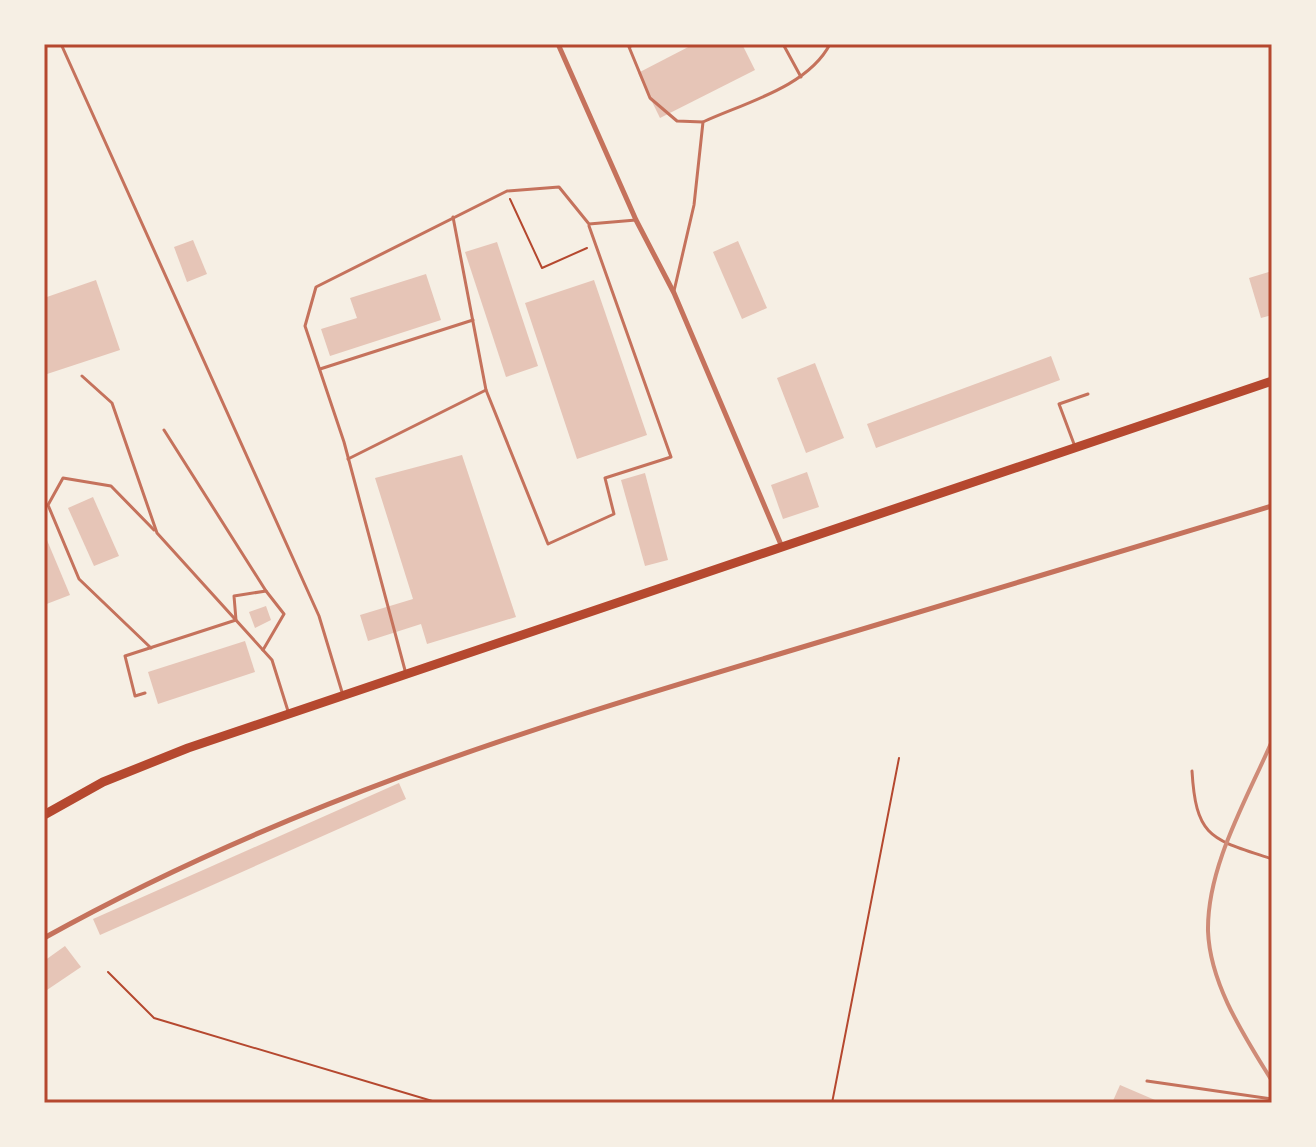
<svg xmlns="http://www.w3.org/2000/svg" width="1316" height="1147" font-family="'Alegreya Sans',sans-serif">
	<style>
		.building { fill: #e6c5b7 }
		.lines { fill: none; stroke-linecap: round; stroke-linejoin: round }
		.path { stroke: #b5482f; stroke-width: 2 }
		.service { stroke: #c5725c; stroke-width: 3 }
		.minor { stroke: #c5725c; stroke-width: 5 }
		.primary { stroke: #b5482f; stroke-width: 9 }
		.rail { stroke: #cf8b77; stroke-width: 4 }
		.neatline { fill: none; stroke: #b5482f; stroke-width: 3 }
	</style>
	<rect width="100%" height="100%" fill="#f6efe4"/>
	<g class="building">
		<polygon points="694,44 742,44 755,70 660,118 638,73"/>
		<polygon points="193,240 207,274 187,282 174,247"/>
		<polygon points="738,241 767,308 742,319 713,252"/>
		<polygon points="497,242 538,366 506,377 465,252"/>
		<polygon points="1272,271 1272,315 1261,318 1249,278"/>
		<polygon points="426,274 441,320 330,356 321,329 357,318 350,298"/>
		<polygon points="96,280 120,350 44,375 44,298"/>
		<polygon points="594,280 647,435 577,459 525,303"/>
		<polygon points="1051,356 1060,380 876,448 867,424"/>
		<polygon points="815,363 844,438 806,453 777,378"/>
		<polygon points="462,455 516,617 427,644 421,624 368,641 360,615 413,599 375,478"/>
		<polygon points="807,472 819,507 783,519 771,485"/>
		<polygon points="645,473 668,560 645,566 621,480"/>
		<polygon points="93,497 119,556 94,566 68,508"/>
		<polygon points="44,533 70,595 44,605"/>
		<polygon points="266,606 271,620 255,628 249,612"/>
		<polygon points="245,641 255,672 158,704 148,672"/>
		<polygon points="399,783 406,799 100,935 93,919"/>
		<polygon points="65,946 81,967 44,992 44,961"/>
		<polygon points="1120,1085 1162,1103 1112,1103"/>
	</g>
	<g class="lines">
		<g class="path">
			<polyline points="510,199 542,268 587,248"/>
			<polyline points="108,972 154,1018 439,1103"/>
			<polyline points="832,1103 899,758"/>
		</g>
		<g class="service">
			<polyline points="61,44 319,616 342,692"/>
			<polyline points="635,44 629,47 650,98 677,121 703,122"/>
			<polyline points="783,44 801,77"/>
			<polyline points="453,217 486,390"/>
			<path d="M 674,291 L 694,205 L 703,122 C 744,103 808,87 830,44"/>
			<polyline points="320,369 473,320"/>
			<polyline points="82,376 112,403 157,533 272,660 288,711"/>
			<polyline points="164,430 266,591"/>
			<polyline points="1074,444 1059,404 1088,394"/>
			<polyline points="348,459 486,390 548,544 614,514 605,478 671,457 589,226"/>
			<polyline points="151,648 79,579 48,505 63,478 111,486 154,530"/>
			<polyline points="406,674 344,442 305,326 316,287 507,191 559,187 589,224 636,220"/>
			<polyline points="145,693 135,696 125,656 236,620 234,596 266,591 284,614 263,650"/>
			<path d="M 1192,771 C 1196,839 1212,839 1272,859"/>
			<polyline points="1147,1081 1272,1099"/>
		</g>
		<g class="minor">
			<polyline points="558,44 636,220 674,293 782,547"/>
			<path d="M 44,938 C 279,807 520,731 776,655 C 941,605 1107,556 1272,506"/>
		</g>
		<polyline class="primary" points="44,815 103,782 188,748 1272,381"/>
		<path class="rail" d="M 1272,741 C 1247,799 1207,866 1208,931 C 1210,985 1245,1037 1272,1081"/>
	</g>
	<rect width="1316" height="1147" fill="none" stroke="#f6efe4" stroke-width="92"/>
	<rect x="46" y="46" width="1224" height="1055" class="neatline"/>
</svg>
